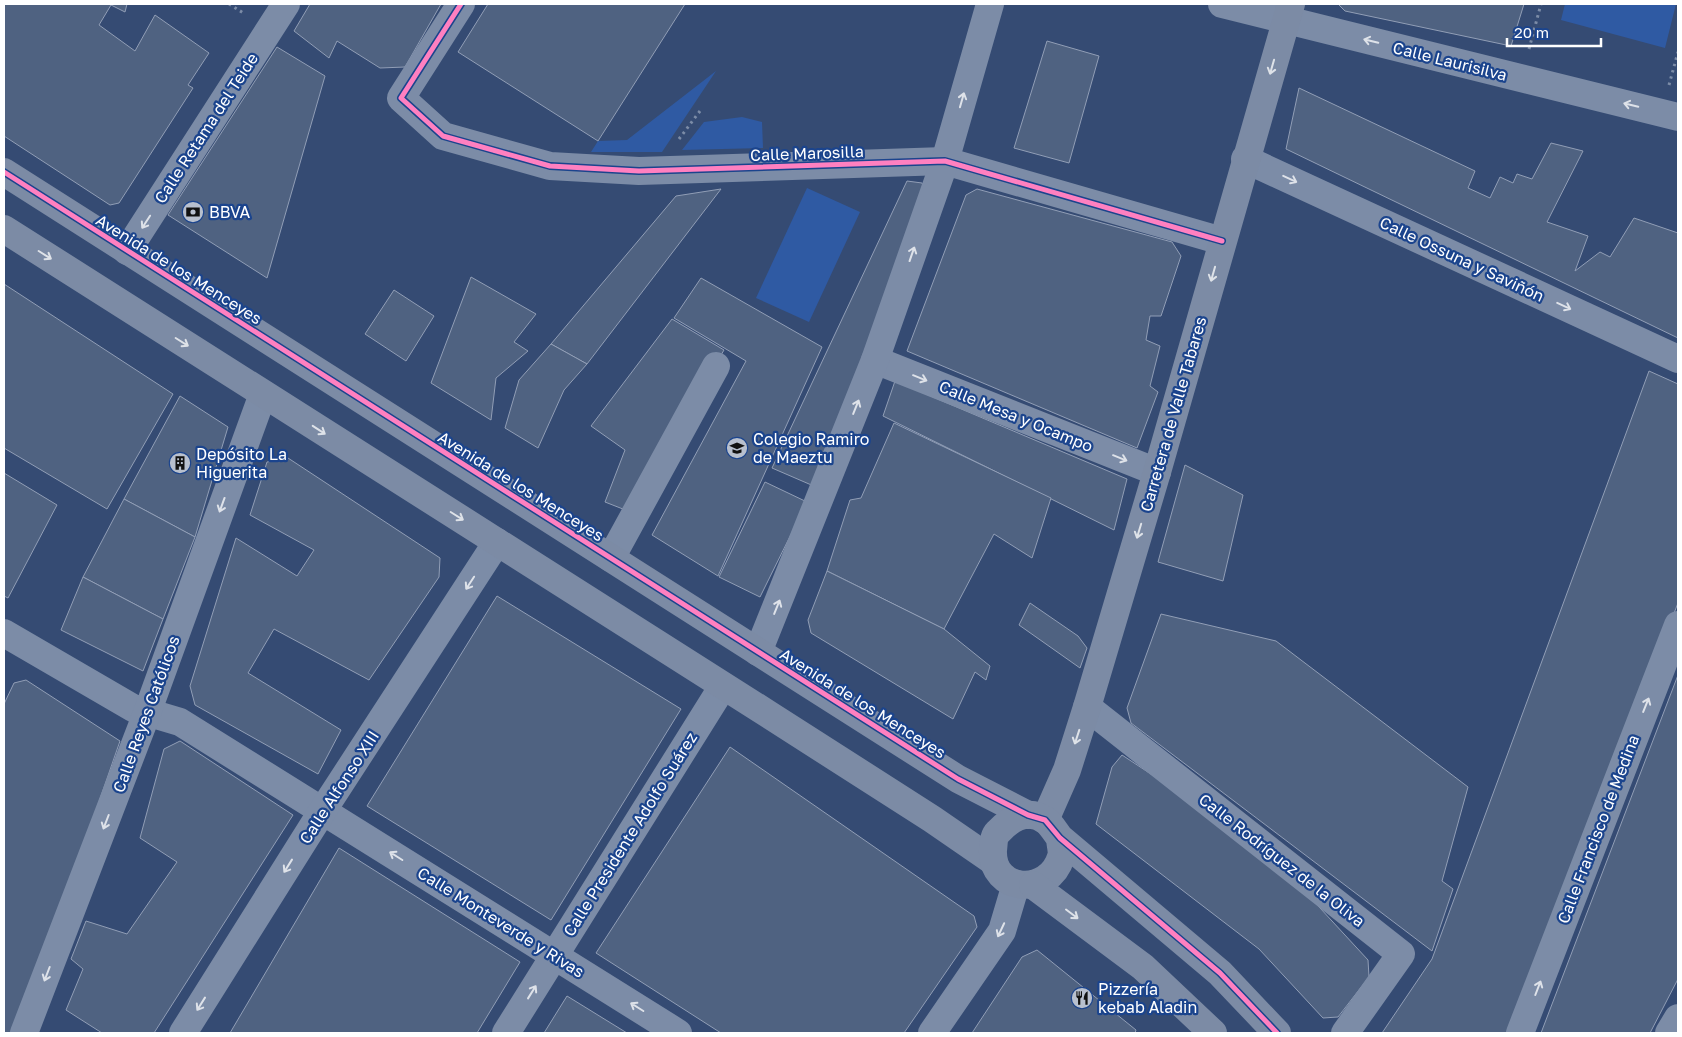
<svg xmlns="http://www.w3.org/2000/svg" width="1682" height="1037" font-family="'Golos Text',sans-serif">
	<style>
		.green { fill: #2f5aa3 }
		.building { fill: #4f6281; stroke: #919eb6 }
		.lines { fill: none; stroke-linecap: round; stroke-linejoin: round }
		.path { stroke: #7c8ca7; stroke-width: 3; stroke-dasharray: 2.5 4; stroke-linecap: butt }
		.minor { stroke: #7c8ca7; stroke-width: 28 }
		.major { stroke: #7c8ba5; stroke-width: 28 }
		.cycleway-casing { stroke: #1b448d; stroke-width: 8 }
		.cycleway { stroke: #ff80c0; stroke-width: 5 }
		.oneway { stroke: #dee2e9 }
		.oneway2 { stroke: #dee2e8 }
		.labels { text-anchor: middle; stroke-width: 4.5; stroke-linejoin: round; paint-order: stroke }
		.street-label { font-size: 16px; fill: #fff; stroke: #1b448d }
		.poi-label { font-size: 16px; fill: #fff; stroke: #1b448d; text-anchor: start }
	</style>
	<rect width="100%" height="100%" fill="#354b73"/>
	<g class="green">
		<polygon points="1565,4 1676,4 1665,48 1561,20"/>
		<polygon points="716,71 662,152 591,152 598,141 627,140"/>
		<polygon points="742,117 762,122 763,148 682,150 704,122"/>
		<polygon points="807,188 860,212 809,322 756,298"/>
	</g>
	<g class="building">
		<polygon points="4,4 127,4 125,12 111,5 99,25 135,51 155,15 209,53 188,85 193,88 119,203 110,205 4,136"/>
		<polygon points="310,4 441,4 405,67 380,68 337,41 329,58 294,31"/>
		<polygon points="488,4 685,4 598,141 458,52"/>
		<polygon points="1338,4 1524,4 1511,46 1345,11"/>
		<polygon points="1047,41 1099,56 1069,163 1014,148"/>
		<polygon points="277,47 325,76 267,278 168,215"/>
		<polygon points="1299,88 1475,171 1468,188 1490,198 1500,177 1513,183 1517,174 1532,179 1551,143 1583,151 1547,222 1588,236 1575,271 1600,252 1610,257 1634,218 1678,233 1678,338 1286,149"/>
		<polygon points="907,181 922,183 926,194 816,487 772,468"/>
		<polygon points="721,189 587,364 551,344 676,196"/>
		<polygon points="977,189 1172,242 1181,256 1161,316 1150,316 1146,340 1160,346 1150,386 1158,392 1137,448 907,351 966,195"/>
		<polygon points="471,277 536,314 514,342 528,351 496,378 491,420 431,383"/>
		<polygon points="701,278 822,347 718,576 652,535 746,361 674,318"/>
		<polygon points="4,284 173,394 107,509 4,448"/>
		<polygon points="394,290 434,316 406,361 365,334"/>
		<polygon points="672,319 724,350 628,511 605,502 625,450 591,426"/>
		<polygon points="551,344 587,364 564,390 538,448 505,428 519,380"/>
		<polygon points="1649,371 1678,384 1678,603 1509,1033 1382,1033 1432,959"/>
		<polygon points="895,381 1127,479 1114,530 883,416"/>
		<polygon points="180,396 228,427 195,537 124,499"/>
		<polygon points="894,423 1051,498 1032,558 994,534 944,629 827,571 850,500 861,498"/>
		<polygon points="288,458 440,558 439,577 369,680 274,629 248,673 341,730 318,774 195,705 190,686 236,538 297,576 314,550 250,515 267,462"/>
		<polygon points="1185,465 1243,495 1223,581 1158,562"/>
		<polygon points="4,473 57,505 8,598 4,596"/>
		<polygon points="765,482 807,502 760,597 719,577"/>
		<polygon points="124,499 195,537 163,619 83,577"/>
		<polygon points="827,571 944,629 990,666 986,680 975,672 953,719 811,633 808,620"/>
		<polygon points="83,577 163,619 143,671 61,630"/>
		<polygon points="497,596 681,709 551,920 367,806"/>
		<polygon points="1030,603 1078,636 1087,648 1080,668 1019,625"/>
		<polygon points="1161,614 1276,641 1468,787 1442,881 1453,889 1432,951 1131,723 1127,708"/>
		<polygon points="1678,675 1678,979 1650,1033 1541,1033"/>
		<polygon points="26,680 120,741 19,1033 4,1033 4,704 14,683"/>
		<polygon points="180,741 293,815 154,1033 102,1033 66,1010 83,969 71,959 86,921 127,934 177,862 140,838 164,749"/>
		<polygon points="730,747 974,916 977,927 904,1033 721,1033 596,953"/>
		<polygon points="1122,755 1166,784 1296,882 1368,960 1369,977 1338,1017 1323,1018 1259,949 1096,824 1112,767"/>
		<polygon points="339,848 520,962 477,1033 230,1033"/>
		<polygon points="1037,950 1136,1030 1135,1033 972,1033 1022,957"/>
		<polygon points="567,996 627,1033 544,1033"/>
	</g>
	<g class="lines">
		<g class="path">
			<polyline points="229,4 245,14"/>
			<polyline points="1529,49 1541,4"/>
			<polyline points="1669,85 1678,52"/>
			<polyline points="679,139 700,111"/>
		</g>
		<g class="minor">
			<polyline points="461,4 401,98 443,136 550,166 639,171 945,161 1222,241"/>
			<polyline points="1222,4 1678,117"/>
			<polyline points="1245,159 1678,359"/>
			<polyline points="127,251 286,4"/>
			<polyline points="875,360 1157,472"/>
			<polyline points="611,558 716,366"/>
			<polyline points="4,633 133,708 180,722 678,1033"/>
			<polyline points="758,652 875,360 945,161 990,4"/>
			<polyline points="1087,707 1401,954 1345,1033"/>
			<polyline points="24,1033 147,713 263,394"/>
			<polyline points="183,1033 323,810 497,542"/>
			<polyline points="506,1033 723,686"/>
			<polyline points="932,1033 1002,931 1016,884"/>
			<polyline points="1520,1033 1678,625"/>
			<polyline points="1669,1033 1678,1018"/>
		</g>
		<g class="major">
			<polyline points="4,172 958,779 1028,815"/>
			<polyline points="4,229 768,714 932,819 993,861"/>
			<polyline points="1045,820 1067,770 1087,707 1157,472 1291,4"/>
			<path d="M 1060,838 C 1060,844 1063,852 1061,857 C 1049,897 991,893 993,850 C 994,843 993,837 998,832 C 1010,819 1028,808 1045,820 C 1051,824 1056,833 1060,838 L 1220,973 L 1277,1033"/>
			<polyline points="1033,885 1143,967 1213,1033"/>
		</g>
		<g class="cycleway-casing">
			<g id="cycleway">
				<polyline points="461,4 401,98 443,136 550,166 639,171 945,161 1222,241"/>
				<polyline points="4,172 958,779 1028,815 1045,820 1060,838 1220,973 1277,1033"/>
			</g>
		</g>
		<use href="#cycleway" class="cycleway"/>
	</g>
	<defs><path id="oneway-shaft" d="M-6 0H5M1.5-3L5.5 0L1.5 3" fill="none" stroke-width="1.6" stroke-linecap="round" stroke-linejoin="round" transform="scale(1.25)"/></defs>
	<g class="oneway">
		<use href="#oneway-shaft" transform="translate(1371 41) rotate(-166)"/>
		<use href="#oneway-shaft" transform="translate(962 100) rotate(-74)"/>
		<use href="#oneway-shaft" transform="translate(1631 105) rotate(-166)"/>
		<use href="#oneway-shaft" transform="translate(1290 179) rotate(25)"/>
		<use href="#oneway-shaft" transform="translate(146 222) rotate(123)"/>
		<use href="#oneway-shaft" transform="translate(912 254) rotate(-71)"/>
		<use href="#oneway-shaft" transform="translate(1564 306) rotate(25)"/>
		<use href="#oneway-shaft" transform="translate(920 378) rotate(22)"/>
		<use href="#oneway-shaft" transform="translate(856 407) rotate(-68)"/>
		<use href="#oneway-shaft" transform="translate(1120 458) rotate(22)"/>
		<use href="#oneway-shaft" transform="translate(222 505) rotate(110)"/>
		<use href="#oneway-shaft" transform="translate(470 583) rotate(123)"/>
		<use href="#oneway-shaft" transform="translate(777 607) rotate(-68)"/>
		<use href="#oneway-shaft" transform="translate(1646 705) rotate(-68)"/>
		<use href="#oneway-shaft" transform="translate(106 822) rotate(111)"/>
		<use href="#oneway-shaft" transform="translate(396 856) rotate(-148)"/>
		<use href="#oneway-shaft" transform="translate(288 866) rotate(122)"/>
		<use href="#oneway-shaft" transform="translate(1001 930) rotate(115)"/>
		<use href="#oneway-shaft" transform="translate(47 974) rotate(111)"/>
		<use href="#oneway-shaft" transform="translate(1538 988) rotate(-69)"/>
		<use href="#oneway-shaft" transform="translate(532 992) rotate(-58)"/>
		<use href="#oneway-shaft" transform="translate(201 1004) rotate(122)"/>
		<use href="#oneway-shaft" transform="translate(637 1007) rotate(-148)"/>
	</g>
	<g class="oneway2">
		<use href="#oneway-shaft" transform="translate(1272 67) rotate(106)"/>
		<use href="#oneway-shaft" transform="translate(45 255) rotate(32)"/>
		<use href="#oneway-shaft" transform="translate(1213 274) rotate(106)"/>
		<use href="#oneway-shaft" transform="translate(182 342) rotate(32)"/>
		<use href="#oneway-shaft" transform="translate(319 430) rotate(33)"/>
		<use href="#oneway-shaft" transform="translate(457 516) rotate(32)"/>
		<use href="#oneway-shaft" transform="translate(1139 531) rotate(107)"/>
		<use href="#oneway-shaft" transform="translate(1077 737) rotate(108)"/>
		<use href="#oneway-shaft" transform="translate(1072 914) rotate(37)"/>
	</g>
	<defs>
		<g id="bank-disc" transform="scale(1.125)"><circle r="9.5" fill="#b8c0ce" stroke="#1b448d"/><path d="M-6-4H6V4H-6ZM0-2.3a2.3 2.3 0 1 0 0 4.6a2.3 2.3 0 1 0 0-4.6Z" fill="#111"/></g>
		<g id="school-disc" transform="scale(1.125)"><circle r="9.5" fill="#b8c0ce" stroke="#1b448d"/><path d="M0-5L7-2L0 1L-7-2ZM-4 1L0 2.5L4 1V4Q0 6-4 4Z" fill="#111"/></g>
		<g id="building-disc" transform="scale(1.125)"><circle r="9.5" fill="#b8c0ce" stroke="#1b448d"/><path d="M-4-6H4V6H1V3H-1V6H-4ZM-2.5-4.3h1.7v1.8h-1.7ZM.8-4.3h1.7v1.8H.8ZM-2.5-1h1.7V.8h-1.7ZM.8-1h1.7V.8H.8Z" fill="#111"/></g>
		<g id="restaurant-disc" transform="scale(1.125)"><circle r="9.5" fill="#b8c0ce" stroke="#1b448d"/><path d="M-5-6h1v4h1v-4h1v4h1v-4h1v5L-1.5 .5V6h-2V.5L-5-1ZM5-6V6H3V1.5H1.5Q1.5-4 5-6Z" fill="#111"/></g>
	</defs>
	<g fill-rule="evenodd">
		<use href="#bank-disc" x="193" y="212"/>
		<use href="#school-disc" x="737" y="448"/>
		<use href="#building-disc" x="180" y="463"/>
		<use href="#restaurant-disc" x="1082" y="998"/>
	</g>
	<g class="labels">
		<g class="street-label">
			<text transform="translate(1450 61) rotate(14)" y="6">Calle Laurisilva</text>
			<text transform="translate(206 128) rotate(-57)" y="6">Calle Retama del Teide</text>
			<text transform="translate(807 153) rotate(-2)" y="6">Calle Marosilla</text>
			<text transform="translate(1462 259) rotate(25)" y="6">Calle Ossuna y Saviñón</text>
			<text transform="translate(179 269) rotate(32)" y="6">Avenida de los Menceyes</text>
			<text transform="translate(1173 414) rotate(-74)" y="6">Carretera de Valle Tabares</text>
			<text transform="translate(1016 416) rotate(22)" y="6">Calle Mesa y Ocampo</text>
			<text transform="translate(521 486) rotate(32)" y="6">Avenida de los Menceyes</text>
			<text transform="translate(863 703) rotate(32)" y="6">Avenida de los Menceyes</text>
			<text transform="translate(146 714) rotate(-70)" y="6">Calle Reyes Católicos</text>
			<text transform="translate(339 787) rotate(-57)" y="6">Calle Alfonso XIII</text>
			<text transform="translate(1598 829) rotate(-69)" y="6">Calle Francisco de Medina</text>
			<text transform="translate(630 834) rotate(-58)" y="6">Calle Presidente Adolfo Suárez</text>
			<text transform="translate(1282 860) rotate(38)" y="6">Calle Rodríguez de la Oliva</text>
			<text transform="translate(501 922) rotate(32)" y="6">Calle Monteverde y Rivas</text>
		</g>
		<g class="poi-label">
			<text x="209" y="218">BBVA</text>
			<text x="753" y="445">Colegio Ramiro<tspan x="753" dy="18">de Maeztu</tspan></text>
			<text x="196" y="460">Depósito La<tspan x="196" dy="18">Higuerita</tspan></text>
			<text x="1098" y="995">Pizzería<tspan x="1098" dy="18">kebab Aladin</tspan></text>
		</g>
	</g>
	<rect width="1682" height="1037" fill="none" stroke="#ffffff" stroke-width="10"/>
	<path d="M1507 38v8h94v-8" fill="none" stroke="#ffffff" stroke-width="2.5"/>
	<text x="1514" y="38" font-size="15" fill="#ffffff" stroke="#1b448d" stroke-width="4" paint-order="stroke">20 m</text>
</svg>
